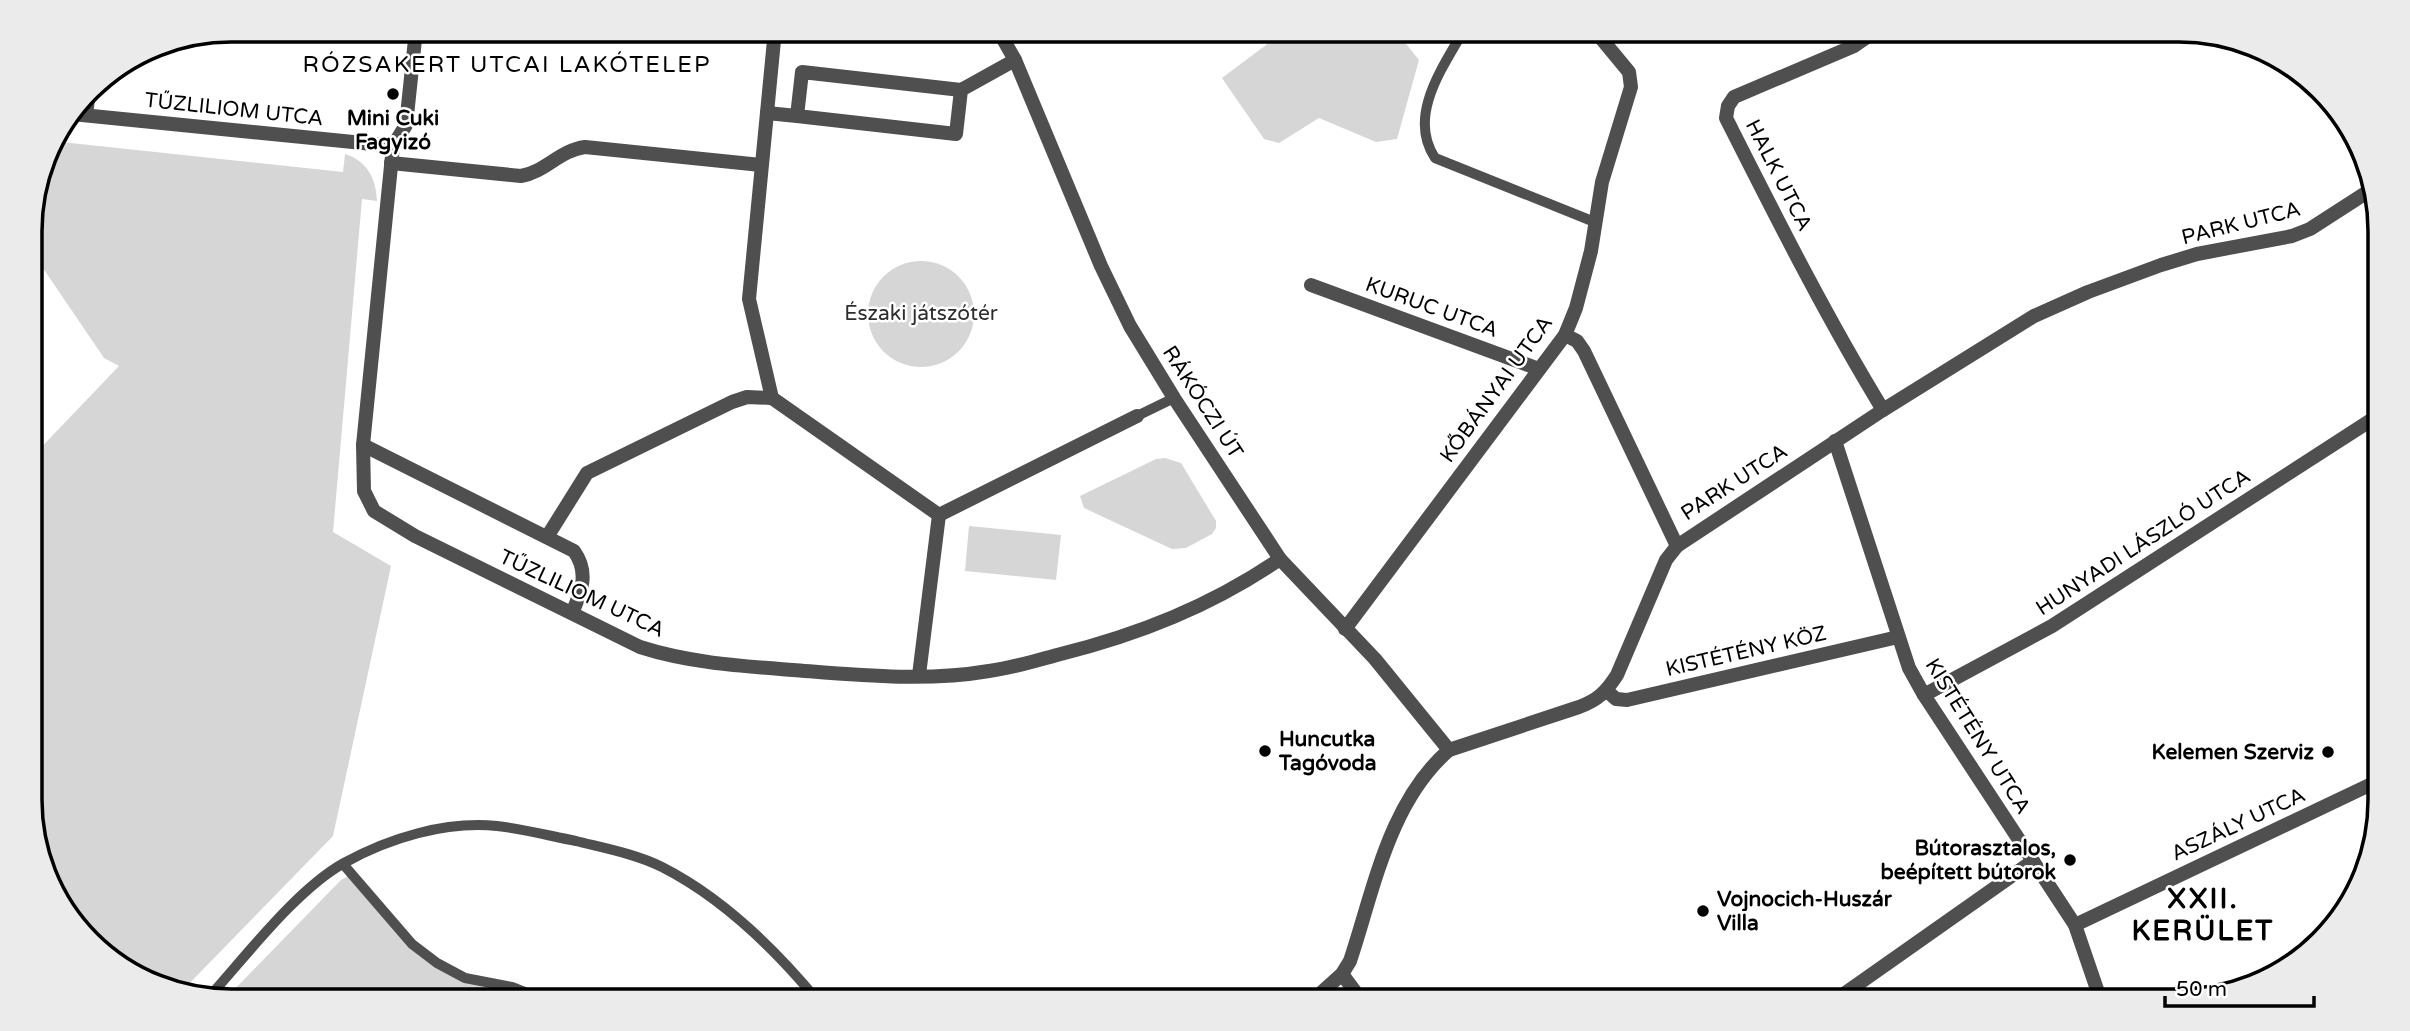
<svg xmlns="http://www.w3.org/2000/svg" width="2410" height="1031" font-family="'Varela Round',sans-serif">
	<style>
		.green { fill: #d6d6d6 }
		.lines { fill: none; stroke-linecap: round; stroke-linejoin: round }
		.service { stroke: #4f4f4f; stroke-width: 10 }
		.minor { stroke: #4f4f4f; stroke-width: 14 }
		.poi-dot { fill: #000; stroke: #fff; stroke-width: 2.5 }
		.labels { text-anchor: middle; stroke-width: 5; stroke-linejoin: round; paint-order: stroke }
		.street-label { font-size: 21px; fill: #000; stroke: #fff }
		.poi-label { font-size: 21px; font-weight: bold; fill: #000; stroke: #fff; text-anchor: start }
		.park-label { font-size: 21px; fill: #2d2d2d; stroke: #fff }
		.neighbourhood-label { font-size: 23px; letter-spacing: 2px; fill: #000; stroke: #fff }
		.district-label { font-size: 28px; font-weight: bold; letter-spacing: 2px; fill: #000; stroke: #fff }
		.rim { fill: none; stroke: #000; stroke-width: 3.5 }
	</style>
	<rect width="100%" height="100%" fill="#fff"/>
	<g class="green">
		<polygon points="1286,30 1395,30 1419,60 1397,139 1376,142 1319,118 1279,143 1264,139 1222,78"/>
		<path d="M 52,141 L 343,172 L 345,154 C 367,161 376,178 377,201 L 362,199 L 333,532 L 391,566 L 333,836 L 182,991 L 155,986 L 72,923 L 32,826 L 31,458 L 119,366 L 104,358 L 30,249 L 30,218 Z"/>
		<circle cx="921" cy="314" r="53"/>
		<polygon points="1165,458 1181,463 1216,521 1216,528 1212,534 1186,548 1172,549 1084,508 1080,496 1156,459"/>
		<polygon points="969,526 1061,535 1056,580 965,571"/>
		<polygon points="352,874 437,963 547,1001 224,1000 341,880"/>
	</g>
	<g class="lines">
		<g class="service">
			<path d="M 1464,30 C 1443,67 1407,116 1435,158 L 1597,223"/>
			<polyline points="88,116 91,90"/>
			<polyline points="1137,416 1174,398"/>
			<polyline points="343,864 412,944 437,963 465,978 512,987 547,1001"/>
			<path d="M 209,997 C 246,956 297,889 344,863 C 389,838 445,821 497,826 C 524,829 550,836 576,841 C 604,848 636,854 662,867 C 723,898 775,949 818,1001"/>
		</g>
		<g class="minor">
			<polyline points="775,30 749,299 772,398 939,515 919,675"/>
			<polyline points="998,30 1015,60 1101,266 1130,326 1174,398 1280,559 1375,659 1449,750"/>
			<path d="M 1877,30 L 1854,46 L 1734,97 L 1728,106 L 1726,118 C 1776,217 1825,315 1883,410"/>
			<polyline points="961,90 956,134 797,116 802,72 961,90 1015,60"/>
			<polyline points="767,113 797,116"/>
			<path d="M 72,114 L 393,146 L 363,445 L 364,491 L 374,511 L 415,536 L 640,647 C 690,663 741,666 793,670 C 857,675 925,682 989,671 C 1012,668 1035,661 1057,655 C 1138,635 1211,606 1280,559"/>
			<polyline points="393,146 406,125 416,30"/>
			<path d="M 391,163 L 521,176 C 545,172 560,150 585,147 L 761,165"/>
			<polyline points="1311,285 1539,369"/>
			<polyline points="1565,335 1577,341 1584,351 1677,546"/>
			<polyline points="1835,441 1909,668 1924,695 2075,925 2101,1001"/>
			<path d="M 363,445 L 574,551 C 589,572 582,591 572,613"/>
			<polyline points="939,515 1137,416"/>
			<polyline points="547,537 587,473 732,402 747,397 772,398"/>
			<polyline points="1345,629 1565,335 1576,308 1591,251 1602,182 1631,87 1629,72 1595,31"/>
			<polyline points="1607,691 1616,699 1627,700 1898,637"/>
			<polyline points="1924,695 2052,626 2379,415"/>
			<polyline points="2075,925 2380,780"/>
			<polyline points="1342,974 1362,1001"/>
			<path d="M 1312,1001 L 1342,974 L 1350,961 C 1374,889 1389,802 1449,750 L 1579,707 C 1598,700 1606,692 1617,675 L 1666,560 L 1677,546 L 1883,410 L 2034,316 L 2088,292 L 2161,265 L 2197,254 L 2292,236 L 2310,229 L 2372,189"/>
			<polyline points="1834,1001 2033,861"/>
		</g>
	</g>
	<g class="poi-dot">
		<circle cx="393" cy="94" r="7"/>
		<circle cx="1265" cy="751" r="7"/>
		<circle cx="2328" cy="752" r="7"/>
		<circle cx="2070" cy="860" r="7"/>
		<circle cx="1703" cy="911" r="7"/>
	</g>
	<g class="labels">
		<g class="street-label">
			<text transform="translate(234 109) rotate(6)" y="7">TŰZLILIOM UTCA</text>
			<text transform="translate(1779 175) rotate(63)" y="7">HALK UTCA</text>
			<text transform="translate(2241 223) rotate(-14)" y="7">PARK UTCA</text>
			<text transform="translate(1432 307) rotate(20)" y="7">KURUC UTCA</text>
			<text transform="translate(1496 389) rotate(-54)" y="7">KŐBÁNYAI UTCA</text>
			<text transform="translate(1203 402) rotate(57)" y="7">RÁKÓCZI ÚT</text>
			<text transform="translate(1734 482) rotate(-33)" y="7">PARK UTCA</text>
			<text transform="translate(2143 542) rotate(-33)" y="7">HUNYADI LÁSZLÓ UTCA</text>
			<text transform="translate(582 593) rotate(25)" y="7">TŰZLILIOM UTCA</text>
			<text transform="translate(1746 651) rotate(-13)" y="7">KISTÉTÉNY KÖZ</text>
			<text transform="translate(1978 736) rotate(58)" y="7">KISTÉTÉNY UTCA</text>
			<text transform="translate(2238 824) rotate(-25)" y="7">ASZÁLY UTCA</text>
		</g>
		<g class="poi-label">
			<text x="393" y="125" text-anchor="middle">Mini Cuki<tspan x="393" dy="24">Fagyizó</tspan></text>
			<text x="1279" y="746">Huncutka<tspan x="1279" dy="24">Tagóvoda</tspan></text>
			<text x="2314" y="759" text-anchor="end">Kelemen Szerviz</text>
			<text x="2056" y="855" text-anchor="end">Bútorasztalos,<tspan x="2056" dy="24">beépített bútorok</tspan></text>
			<text x="1717" y="906">Vojnocich-Huszár<tspan x="1717" dy="24">Villa</tspan></text>
		</g>
		<g class="park-label">
			<text x="921" y="320">Északi játszótér</text>
		</g>
		<g class="neighbourhood-label">
			<text x="507" y="72">RÓZSAKERT UTCAI LAKÓTELEP</text>
		</g>
		<g class="district-label">
			<text x="2203" y="908">XXII.<tspan x="2203" dy="32">KERÜLET</tspan></text>
		</g>
	</g>
	<path d="M0 0H2410V1031H0ZM231 42H2179A189 189 0 0 1 2368 231V800A189 189 0 0 1 2179 989H231A189 189 0 0 1 42 800V231A189 189 0 0 1 231 42Z" fill="#ebebeb" fill-rule="evenodd"/>
	<path class="rim" d="M231 42H2179A189 189 0 0 1 2368 231V800A189 189 0 0 1 2179 989H231A189 189 0 0 1 42 800V231A189 189 0 0 1 231 42Z"/>
	<path d="M2165 996v10h149v-10" fill="none" stroke="#000000" stroke-width="3.5"/>
	<text x="2176" y="996" font-size="21" fill="#000000" stroke="#ffffff" stroke-width="5" paint-order="stroke">50 m</text>
</svg>
